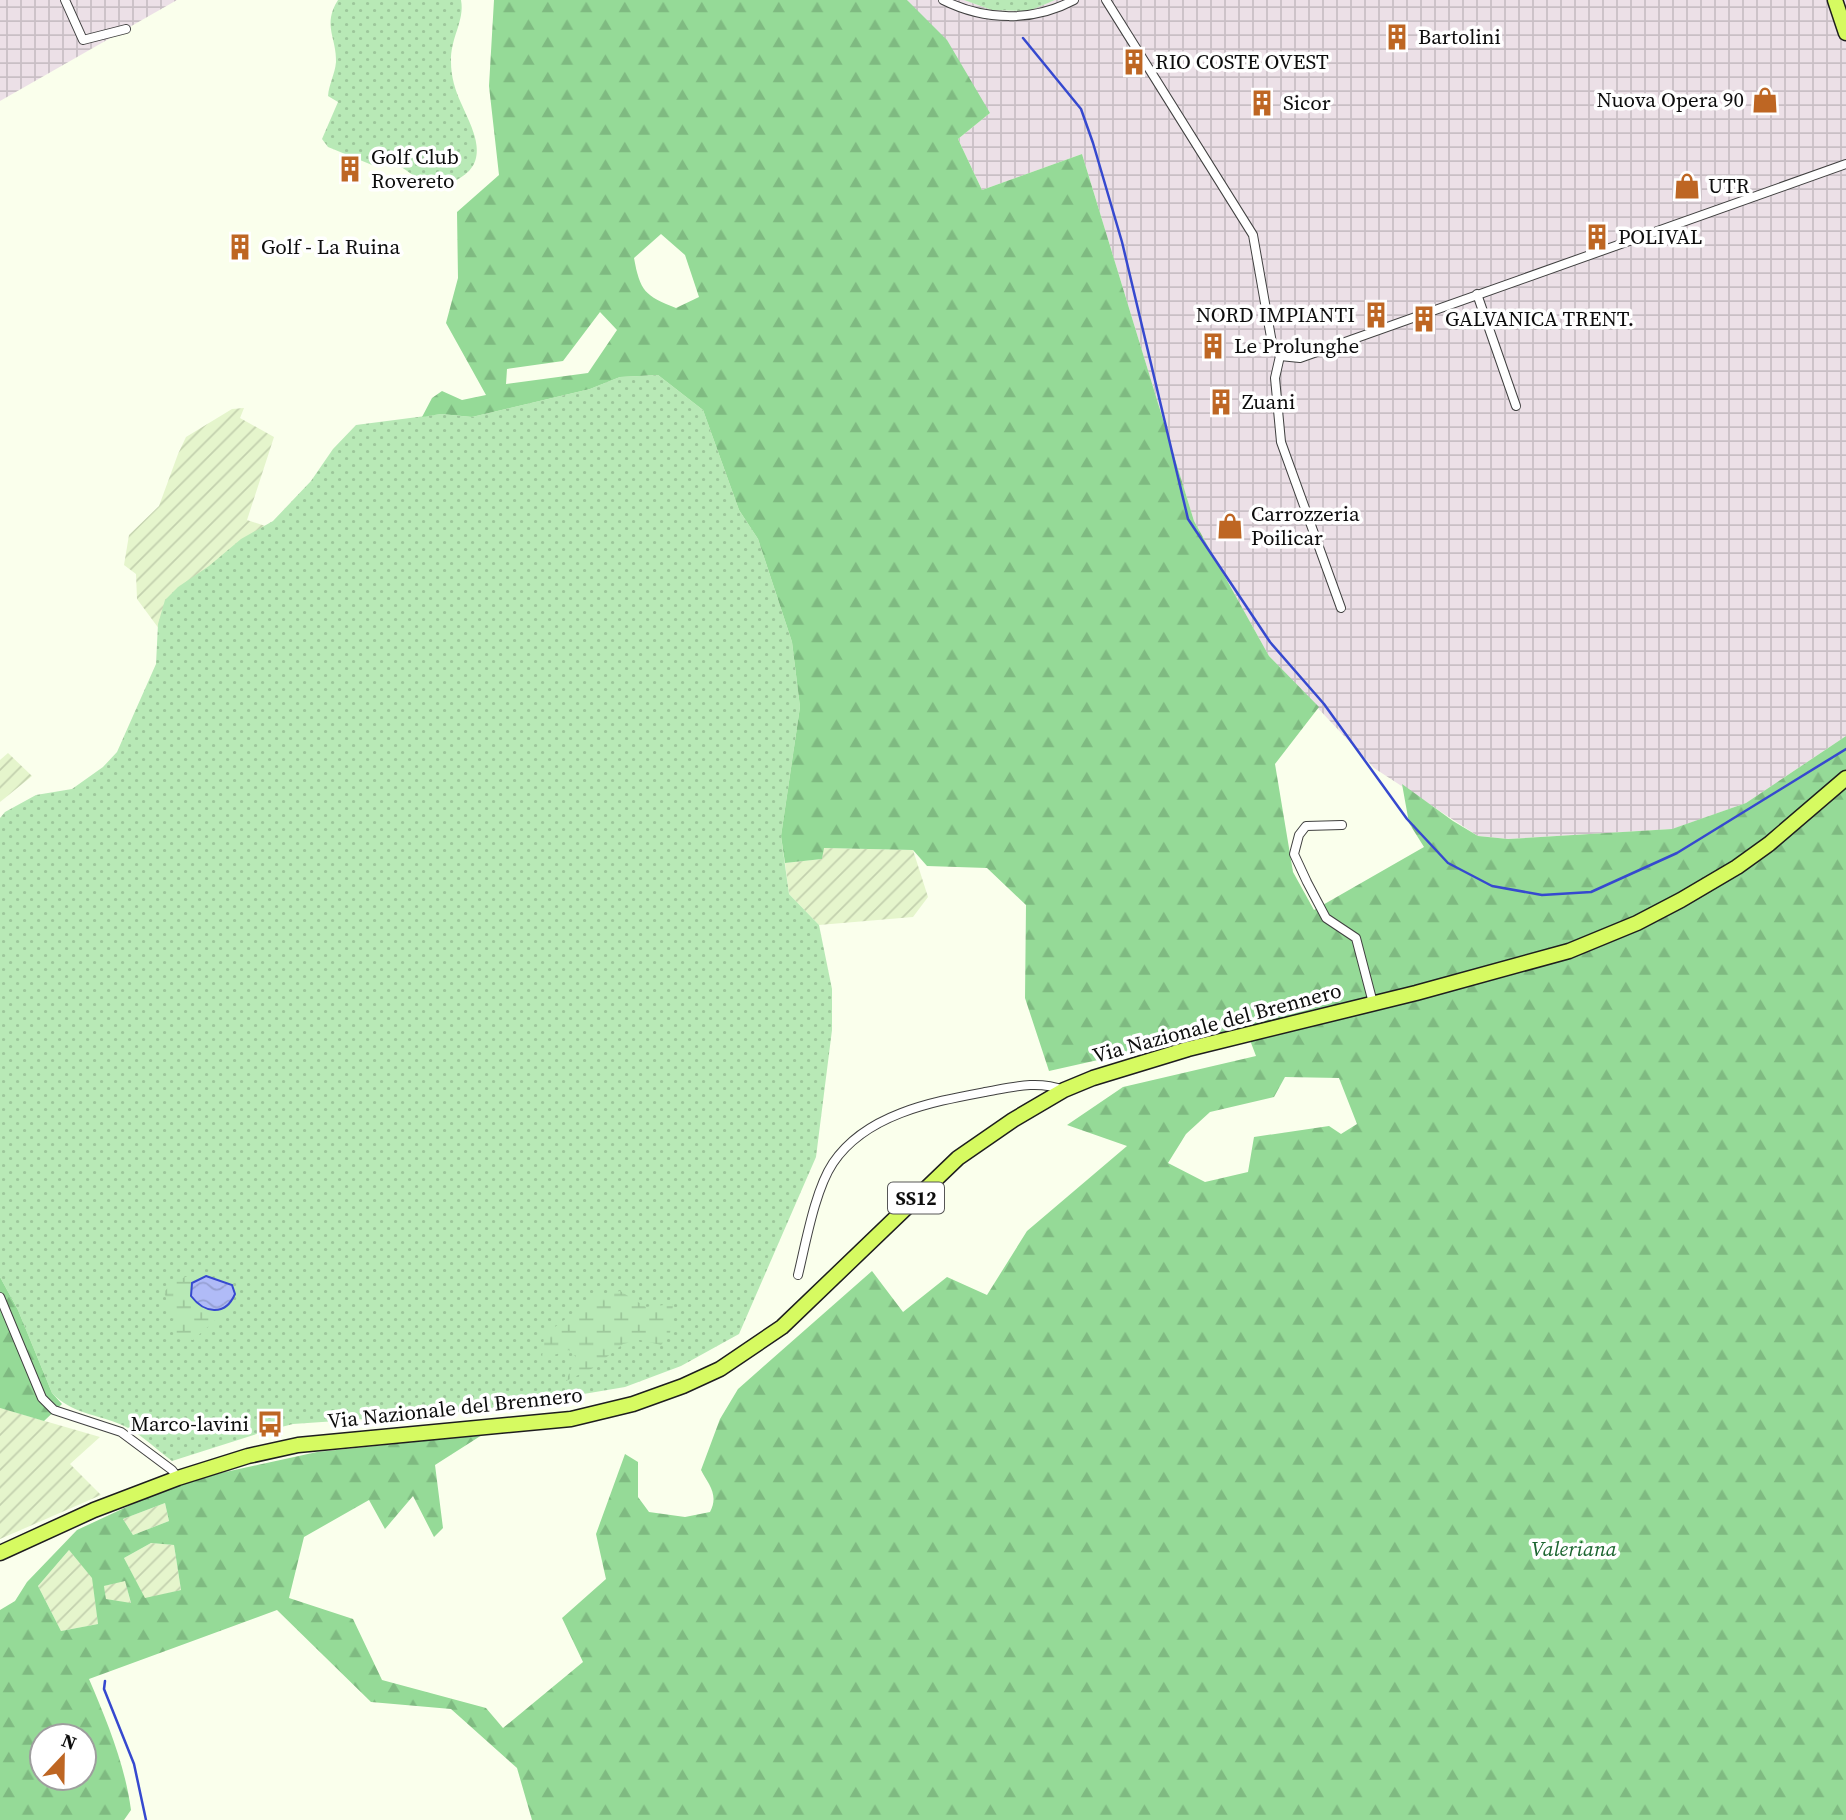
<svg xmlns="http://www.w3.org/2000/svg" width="1846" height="1820" font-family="'Source Serif 4',serif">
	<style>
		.industrial { fill: url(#industrial-grid) }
		.farmland { fill: url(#farmland-furrows) }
		.grass { fill: url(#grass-dots) }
		.forest { fill: url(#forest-firs); fill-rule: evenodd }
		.wetland { fill: url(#wetland-marsh) }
		.water { fill: url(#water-waves); stroke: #3649cf; stroke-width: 2 }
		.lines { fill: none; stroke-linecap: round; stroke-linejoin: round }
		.stream { stroke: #3649cf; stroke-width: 2.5 }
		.street-casing { stroke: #404040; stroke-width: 10 }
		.primary-casing { stroke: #1e1e1e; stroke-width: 17 }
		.street { stroke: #fff; stroke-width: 8 }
		.primary { stroke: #d6fa61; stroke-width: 14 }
		.labels { text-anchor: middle; stroke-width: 7; stroke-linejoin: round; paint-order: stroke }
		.shield { fill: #fff; stroke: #565656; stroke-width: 2 }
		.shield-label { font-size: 19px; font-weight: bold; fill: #0d0d0d }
		.poi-label { font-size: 21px; fill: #0d0d0d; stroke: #fff; text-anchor: start }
		.street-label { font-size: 21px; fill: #0d0d0d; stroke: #fff }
		.park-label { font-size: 21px; font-style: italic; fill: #1c6530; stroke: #fff }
	</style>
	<defs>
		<pattern id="industrial-grid" width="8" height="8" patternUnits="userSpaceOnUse" patternTransform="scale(1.75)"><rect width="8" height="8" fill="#ece0e7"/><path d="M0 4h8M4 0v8" fill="none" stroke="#c9bfc5"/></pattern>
		<pattern id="farmland-furrows" width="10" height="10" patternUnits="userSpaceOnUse" patternTransform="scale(1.75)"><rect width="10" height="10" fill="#e5f5cc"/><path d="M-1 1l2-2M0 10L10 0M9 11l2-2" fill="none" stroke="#c3d1ae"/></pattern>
		<pattern id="grass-dots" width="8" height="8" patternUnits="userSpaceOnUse" patternTransform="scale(1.75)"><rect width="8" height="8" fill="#b8e9b6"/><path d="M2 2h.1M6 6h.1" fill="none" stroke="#9dc79b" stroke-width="1.8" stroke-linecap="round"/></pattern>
		<pattern id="forest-firs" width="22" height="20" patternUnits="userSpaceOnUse" patternTransform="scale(1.75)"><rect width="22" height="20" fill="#95da97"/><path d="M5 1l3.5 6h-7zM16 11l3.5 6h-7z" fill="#7fba81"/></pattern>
		<pattern id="wetland-marsh" width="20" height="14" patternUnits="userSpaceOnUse" patternTransform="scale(1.75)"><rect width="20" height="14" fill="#b8e9b6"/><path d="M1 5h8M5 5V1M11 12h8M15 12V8" fill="none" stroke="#9dc79b"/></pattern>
		<pattern id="water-waves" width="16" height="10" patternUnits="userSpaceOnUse" patternTransform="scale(1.75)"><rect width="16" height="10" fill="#b0bbf7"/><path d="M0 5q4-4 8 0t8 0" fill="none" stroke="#96a0d3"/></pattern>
	</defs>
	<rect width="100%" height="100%" fill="#faffec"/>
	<g class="industrial">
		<polygon points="0,0 177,0 0,101"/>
		<polygon points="907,0 964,0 992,10 1028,11 1055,0 1846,0 1846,736 1746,803 1673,829 1508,839 1478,836 1374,768 1269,656 1194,521 1082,154 982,190 958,139 990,113"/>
	</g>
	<g class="farmland">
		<polygon points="244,408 240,418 274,437 247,520 317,543 171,645 137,599 136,574 124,565 129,535 159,506 178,454 186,437 232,409"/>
		<polygon points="8,753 32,776 0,802 0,760"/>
		<polygon points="823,848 913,850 928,897 913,917 819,925 789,894 785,863 822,859"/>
		<polygon points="0,1408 100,1437 70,1464 101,1495 0,1539"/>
		<polygon points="165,1503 169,1521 133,1535 123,1519"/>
		<polygon points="151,1543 174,1545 181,1590 145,1599 124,1558"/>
		<polygon points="69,1550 93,1578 98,1624 61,1631 38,1586"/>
		<polygon points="125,1580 131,1604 106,1599 104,1586"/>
	</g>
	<g class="grass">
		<path d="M 338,0 L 461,0 C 465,21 450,38 451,62 C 451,76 455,90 461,103 C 472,128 491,160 460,178 C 452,183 444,185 435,185 C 412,183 401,154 377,167 L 328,147 L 322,139 L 338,102 L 328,96 C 329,84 335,74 336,62 C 337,38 322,25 338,0 Z"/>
		<polygon points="964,0 1055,0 1029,11 992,10"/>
		<path d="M 658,375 L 703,410 L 739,510 L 758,539 L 792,642 L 800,707 L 781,836 L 789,894 L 819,925 L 832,989 L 832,1030 L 816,1157 L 739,1334 L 681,1366 L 625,1387 L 482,1411 L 293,1424 L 266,1431 L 172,1461 C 156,1449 140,1433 122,1425 C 97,1414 72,1414 52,1393 L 18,1310 L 0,1277 L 0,818 L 5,812 L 36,795 L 72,789 L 103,767 L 117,752 L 156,664 L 158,624 L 165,600 L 178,587 L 209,566 L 241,539 L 273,521 L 311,481 L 333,449 L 356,425 L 441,414 L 472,417 L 590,389 L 620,377 Z"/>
	</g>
	<g class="forest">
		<path d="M 494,0 L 907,0 L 947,40 L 990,113 L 958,139 L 982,190 L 1082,154 L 1194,521 L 1269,656 L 1319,707 L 1275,764 L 1293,872 L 1314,910 L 1424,847 L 1409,823 L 1402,784 L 1453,821 L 1478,836 L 1508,839 L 1672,829 L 1746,803 L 1846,736 L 1846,1820 L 532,1820 L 517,1768 L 451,1709 L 371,1702 L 277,1610 L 89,1679 C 107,1721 125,1765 131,1810 L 124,1820 L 0,1820 L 0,1610 L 15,1601 L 27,1582 L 77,1530 L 180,1482 L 317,1452 L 482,1435 L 435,1465 L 443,1528 L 434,1537 L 413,1496 L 385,1529 L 369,1500 L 304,1537 L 289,1598 L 353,1619 L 382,1680 L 486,1708 L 503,1728 L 583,1662 L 562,1618 L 606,1579 L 596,1534 L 625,1454 L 638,1462 L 638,1497 L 649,1512 L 685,1517 L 710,1512 C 719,1495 709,1485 701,1470 L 720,1419 L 738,1389 L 872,1271 L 903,1312 L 947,1277 L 987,1295 L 1027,1231 L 1127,1146 L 1067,1125 L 1123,1087 L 1256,1056 L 1245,1027 L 1049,1071 L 1025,998 L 1026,905 L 987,868 L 927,866 L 913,850 L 824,848 L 822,859 L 785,863 L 781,836 L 800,707 L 792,642 L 758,539 L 739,510 L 703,410 L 658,375 L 620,377 L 590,389 L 472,417 L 441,414 L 422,417 L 432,398 L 442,391 L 462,400 L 486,395 L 446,323 L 458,278 L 457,212 L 499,175 L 489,86 ZM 661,234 L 685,255 L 699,297 L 676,308 C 645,296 640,291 634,258 ZM 600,312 L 617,330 L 588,373 L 506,384 L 507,369 L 563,361 ZM 1285,1077 L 1339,1078 L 1357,1124 L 1341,1134 L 1329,1126 L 1254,1137 L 1248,1172 L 1205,1182 L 1168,1163 L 1186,1134 L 1210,1112 L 1274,1097 ZM 165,1503 L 169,1521 L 133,1535 L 123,1519 ZM 151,1543 L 174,1545 L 181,1590 L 145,1598 L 124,1558 ZM 69,1550 L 92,1578 L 98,1624 L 61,1631 L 38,1586 ZM 125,1581 L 131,1603 L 106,1599 L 104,1586 ZM 42,1736 L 84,1736 L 84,1778 L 42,1778 Z"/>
		<polygon points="0,1277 18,1310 52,1393 62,1404 44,1421 0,1408"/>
	</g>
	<g class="wetland">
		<polygon points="194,1274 232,1285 235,1294 228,1309 193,1340 177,1339 173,1318 164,1292 174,1281"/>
		<polygon points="620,1291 646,1307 673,1304 670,1334 661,1345 640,1340 623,1344 593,1368 566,1381 576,1357 569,1350 542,1359 544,1335 598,1295"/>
	</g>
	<path class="water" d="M 206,1276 L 232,1285 L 235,1294 C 225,1317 204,1313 191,1296 L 192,1283 Z"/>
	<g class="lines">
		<g class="stream">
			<polyline points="1023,38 1081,109 1093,143 1122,242 1188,519 1270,642 1324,704 1407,819 1448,863 1492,886 1542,895 1591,892 1677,853 1846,749"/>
			<polyline points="105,1681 104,1689 134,1764 146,1820"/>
		</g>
		<g class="street-casing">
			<g id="street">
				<polyline points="65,0 83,40 126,29"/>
				<path d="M 943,0 C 985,21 1033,22 1074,0"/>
				<polyline points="1106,0 1253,235 1272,343 1280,356 1300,358 1846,164"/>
				<polyline points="1477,294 1516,406"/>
				<polyline points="1280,356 1275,378 1281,442 1341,608"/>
				<polyline points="1342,825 1306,826 1299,835 1294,854 1307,882 1326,918 1356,938 1373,1003"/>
				<path d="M 798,1275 C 806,1242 815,1190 833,1163 C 866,1114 932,1102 985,1092 C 1013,1087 1037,1080 1064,1090"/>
				<polyline points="0,1297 42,1398 54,1410 121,1432 172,1470 178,1478"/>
			</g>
		</g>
		<g class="primary-casing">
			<g id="primary">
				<polyline points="1835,0 1846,33"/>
				<polyline points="0,1553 94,1510 178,1478 248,1456 298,1445 571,1419 633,1404 683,1386 720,1369 782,1327 958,1158 1013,1120 1064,1090 1093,1078 1188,1049 1416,993 1569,951 1637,923 1681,900 1737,867 1769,844 1846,778"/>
			</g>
		</g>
		<use href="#street" class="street"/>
		<use href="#primary" class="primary"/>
	</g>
	<defs>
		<g id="building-bare" transform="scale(2.1)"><path d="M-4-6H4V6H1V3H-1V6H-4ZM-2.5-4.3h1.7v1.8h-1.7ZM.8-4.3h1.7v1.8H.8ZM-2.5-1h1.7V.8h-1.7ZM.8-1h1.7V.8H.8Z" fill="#be6623" stroke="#fff" stroke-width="2.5" paint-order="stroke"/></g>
		<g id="shop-bare" transform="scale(2.1)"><path d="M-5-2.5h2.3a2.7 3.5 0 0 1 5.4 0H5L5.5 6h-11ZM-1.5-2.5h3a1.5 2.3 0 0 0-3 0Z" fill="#be6623" stroke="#fff" stroke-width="2.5" paint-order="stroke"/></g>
		<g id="bus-bare" transform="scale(2.1)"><path d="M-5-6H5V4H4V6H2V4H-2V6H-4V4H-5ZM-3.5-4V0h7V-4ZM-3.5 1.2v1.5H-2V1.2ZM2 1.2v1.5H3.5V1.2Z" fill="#be6623" stroke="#fff" stroke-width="2.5" paint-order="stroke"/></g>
	</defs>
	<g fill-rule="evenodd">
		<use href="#building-bare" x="1397" y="37"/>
		<use href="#building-bare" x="1134" y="62"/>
		<use href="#shop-bare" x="1765" y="100"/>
		<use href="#building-bare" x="1262" y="103"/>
		<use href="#building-bare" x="350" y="169"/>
		<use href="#shop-bare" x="1687" y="186"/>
		<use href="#building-bare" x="1597" y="237"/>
		<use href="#building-bare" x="240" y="247"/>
		<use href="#building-bare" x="1376" y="315"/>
		<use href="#building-bare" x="1424" y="319"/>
		<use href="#building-bare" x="1213" y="346"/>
		<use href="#building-bare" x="1221" y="402"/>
		<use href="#shop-bare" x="1230" y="526"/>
		<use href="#bus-bare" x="270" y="1424"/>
	</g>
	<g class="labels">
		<rect class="shield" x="888" y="1182.5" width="56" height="31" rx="5"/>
		<g class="shield-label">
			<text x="916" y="1205">SS12</text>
		</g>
		<g class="poi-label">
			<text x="1418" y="44">Bartolini</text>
			<text x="1155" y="69">RIO COSTE OVEST</text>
			<text x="1744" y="107" text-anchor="end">Nuova Opera 90</text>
			<text x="1283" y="110">Sicor</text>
			<text x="371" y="164">Golf Club<tspan x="371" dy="24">Rovereto</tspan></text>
			<text x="1708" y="193">UTR</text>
			<text x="1618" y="244">POLIVAL</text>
			<text x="261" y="254">Golf - La Ruina</text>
			<text x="1355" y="322" text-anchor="end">NORD IMPIANTI</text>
			<text x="1445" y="326">GALVANICA TRENT.</text>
			<text x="1234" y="353">Le Prolunghe</text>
			<text x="1242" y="409">Zuani</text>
			<text x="1251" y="521">Carrozzeria<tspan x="1251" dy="24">Poilicar</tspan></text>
			<text x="249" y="1431" text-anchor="end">Marco-lavini</text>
		</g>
		<g class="street-label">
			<text transform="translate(1217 1023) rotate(-15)" y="7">Via Nazionale del Brennero</text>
			<text transform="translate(455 1408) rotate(-6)" y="7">Via Nazionale del Brennero</text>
		</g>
		<g class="park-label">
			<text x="1574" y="1556">Valeriana</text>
		</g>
	</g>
	<g transform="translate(63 1757) rotate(22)"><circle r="33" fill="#ffffff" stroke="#9e9e9e" stroke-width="2"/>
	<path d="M0-5L12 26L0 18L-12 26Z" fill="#be6623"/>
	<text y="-10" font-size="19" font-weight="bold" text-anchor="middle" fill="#0d0d0d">N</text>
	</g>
</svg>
